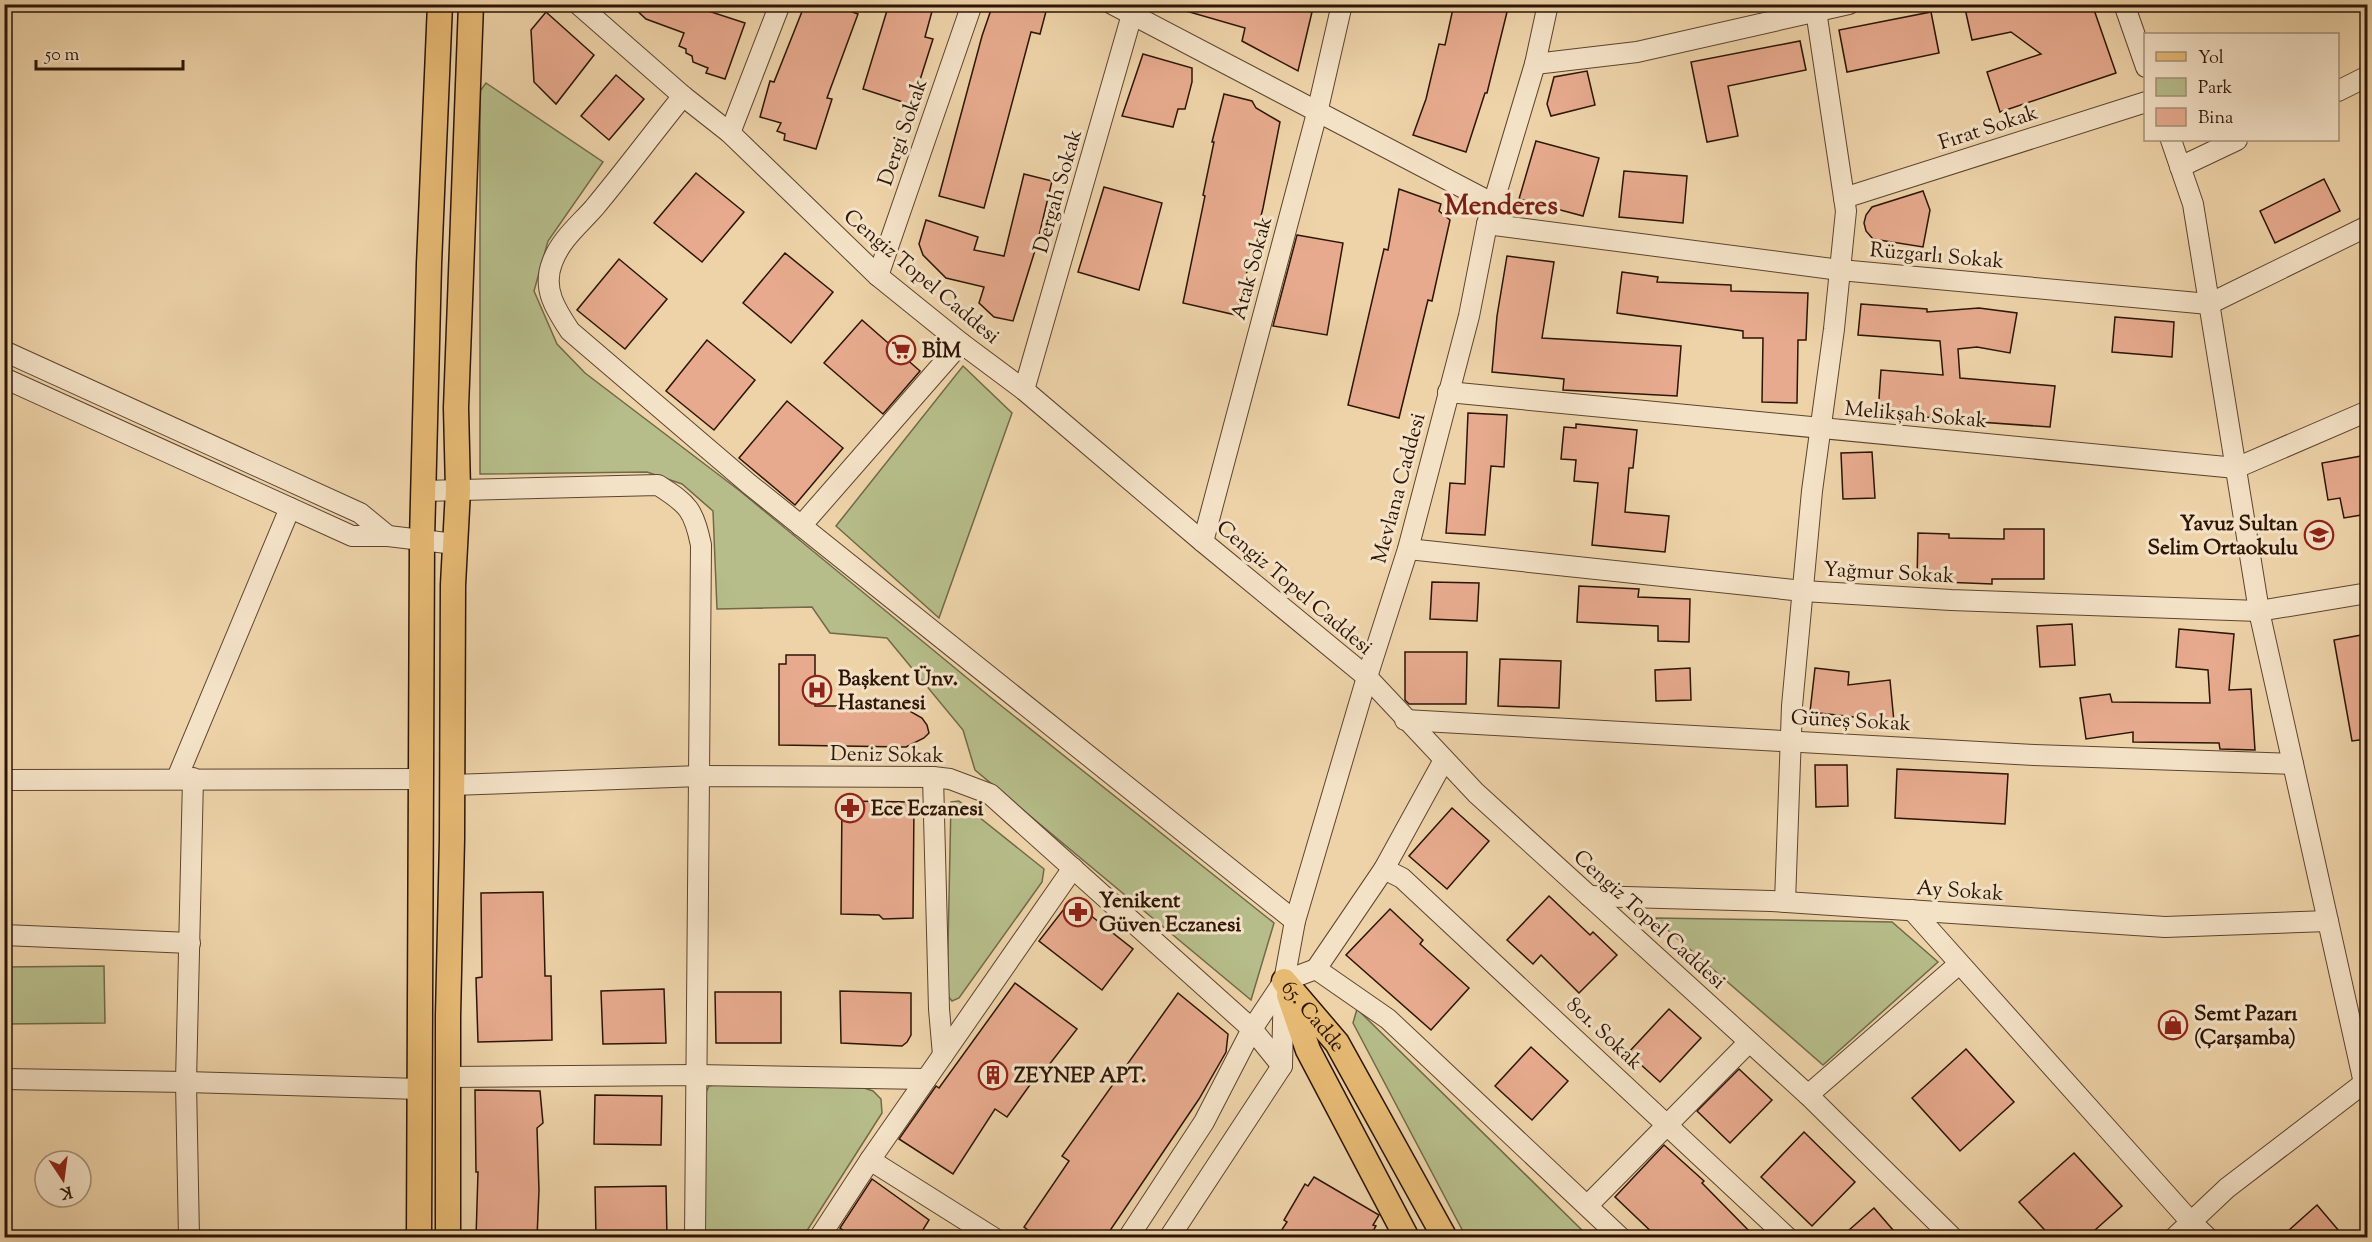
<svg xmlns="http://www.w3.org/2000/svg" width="2372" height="1242" font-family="'Sorts Mill Goudy',serif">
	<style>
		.green { fill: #b6bd8a; stroke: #716948; stroke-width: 1.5 }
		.building { fill: #e7aa8e; stroke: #2c1505; stroke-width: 1.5 }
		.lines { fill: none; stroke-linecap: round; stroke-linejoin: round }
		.minor-casing { stroke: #5c442e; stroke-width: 22 }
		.major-casing { stroke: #2c1505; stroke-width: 27 }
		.minor { stroke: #f4e2c7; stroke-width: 20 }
		.major { stroke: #e7ba74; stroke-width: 24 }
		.labels { text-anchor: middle; stroke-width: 6; stroke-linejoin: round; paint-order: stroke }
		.street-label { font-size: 21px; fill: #2c1505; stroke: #f4e2c7 }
		.poi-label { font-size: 21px; font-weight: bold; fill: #2c1505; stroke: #f4e2c7; text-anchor: start }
		.district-label { font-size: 27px; font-weight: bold; fill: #7a1f14; stroke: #f4e2c7 }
	</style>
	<rect width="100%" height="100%" fill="#eed3a9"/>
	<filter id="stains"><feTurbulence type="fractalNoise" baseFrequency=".00333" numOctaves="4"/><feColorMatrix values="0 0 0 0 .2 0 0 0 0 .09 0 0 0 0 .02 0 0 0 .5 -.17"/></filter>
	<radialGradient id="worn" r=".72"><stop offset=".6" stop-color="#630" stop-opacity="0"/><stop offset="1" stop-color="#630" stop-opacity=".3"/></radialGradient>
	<g class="green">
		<polygon points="486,83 603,162 548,241 534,291 557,344 585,373 740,491 989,696 1274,923 1251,1000 975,770 963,730 887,638 830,633 812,607 717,609 713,511 682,484 647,472 480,474 480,91"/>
		<polygon points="963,366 1012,413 939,618 836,526"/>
		<polygon points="959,801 1044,869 1042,882 959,998 952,1001 947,995 951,802"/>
		<polygon points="1654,918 1892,922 1938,962 1823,1065"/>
		<polygon points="104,966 105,1023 5,1024 5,967"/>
		<polygon points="1357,1009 1589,1237 1466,1237 1353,1023"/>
		<polygon points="722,1084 864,1088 873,1091 881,1099 882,1113 803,1237 704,1237 702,1101 709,1086"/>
	</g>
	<g class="building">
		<polygon points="630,4 687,4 745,23 725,79 706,73 708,68 693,62 692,56 686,53 686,49 679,46 684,33 646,19"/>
		<polygon points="805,4 830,4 858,14 827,98 832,99 816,149 784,140 785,134 777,131 781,123 760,117 770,81 774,82"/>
		<polygon points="889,4 934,4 925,37 933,39 912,105 863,89"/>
		<polygon points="993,4 1048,4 1040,34 1031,32 984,208 939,196 982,36"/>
		<polygon points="1180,4 1280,4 1312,12 1298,71 1242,41 1245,28 1179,9"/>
		<polygon points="1454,4 1509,4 1487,93 1485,93 1466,152 1413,135 1426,99 1439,44 1445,45"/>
		<polygon points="1964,4 2092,4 2116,73 2000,112 1987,72 2041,54 2011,32 1972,40"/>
		<polygon points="546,12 594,55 556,104 534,82 531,30"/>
		<polygon points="1931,12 1939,53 1847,72 1839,30"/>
		<polygon points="1800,41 1806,70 1728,86 1738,136 1707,142 1691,62"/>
		<polygon points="1143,54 1192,68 1192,82 1185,109 1178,109 1173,127 1122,116"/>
		<polygon points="1587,71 1595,105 1551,116 1547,104 1554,77"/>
		<polygon points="616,75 644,99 609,140 581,116"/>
		<polygon points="1224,94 1252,101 1256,108 1280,122 1263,208 1236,315 1183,303 1205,196 1203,195 1214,142 1212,142"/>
		<polygon points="1536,141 1599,158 1583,216 1519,199"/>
		<polygon points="1624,171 1687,176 1683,223 1619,217"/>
		<polygon points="696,173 744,212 702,262 654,223"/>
		<polygon points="1024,174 1052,181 1037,244 1013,321 994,317 979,303 984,287 946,278 923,255 919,244 926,220 978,237 974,250 1004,256"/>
		<polygon points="2324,179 2340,211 2275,243 2260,211"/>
		<polygon points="1104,187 1162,203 1139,290 1078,272"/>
		<polygon points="1399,189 1441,204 1439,211 1450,220 1432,301 1428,300 1399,418 1348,405 1384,249 1388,250"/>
		<polygon points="1923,191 1930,210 1923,247 1873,239 1866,231 1864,223 1866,215 1872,207"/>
		<polygon points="1297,235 1343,243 1327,335 1273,326"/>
		<polygon points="785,253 833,292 791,343 743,303"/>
		<polygon points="1507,256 1554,262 1542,338 1681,346 1677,396 1563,390 1564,379 1492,372 1497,316"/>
		<polygon points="619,259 667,299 625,349 577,310"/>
		<polygon points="1622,272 1658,277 1657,282 1731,285 1731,291 1808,293 1806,340 1798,340 1797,403 1762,402 1763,338 1743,338 1743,331 1617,313"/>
		<polygon points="1861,304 1927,309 1927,312 1979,308 2017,313 2010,353 1977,347 1958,349 1960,378 2055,386 2050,427 1979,422 1980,415 1937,418 1878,413 1881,370 1943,375 1940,341 1858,335"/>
		<polygon points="2115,317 2174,322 2172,357 2112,352"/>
		<polygon points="862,320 920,371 883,414 824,363"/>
		<polygon points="707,340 755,380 714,430 666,391"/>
		<polygon points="787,401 843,448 795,505 739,458"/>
		<polygon points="1468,413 1507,415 1504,467 1491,466 1485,535 1446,533 1450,483 1465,484"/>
		<polygon points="1576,424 1637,430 1633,468 1629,468 1625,512 1669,516 1665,552 1592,545 1598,483 1574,481 1576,460 1561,459 1564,427 1576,428"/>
		<polygon points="1872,452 1875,498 1843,499 1841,453"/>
		<polygon points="2367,455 2367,514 2344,518 2340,498 2328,500 2322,463"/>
		<polygon points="2004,529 2044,529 2044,579 1992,579 1992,584 1917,581 1918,533 1949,534 1949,538 2004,539"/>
		<polygon points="1432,582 1479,583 1477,621 1430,619"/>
		<polygon points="1579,586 1639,589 1638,597 1690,599 1689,642 1658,641 1658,626 1577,622"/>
		<polygon points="2072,624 2075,665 2040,667 2037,626"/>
		<polygon points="2179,629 2234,634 2229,690 2251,689 2255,750 2220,749 2219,743 2133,742 2133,732 2086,739 2080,698 2110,694 2112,702 2210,703 2208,670 2176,667"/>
		<polygon points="2367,634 2367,739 2352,741 2334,640"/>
		<polygon points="1405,652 1467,652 1466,704 1409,704 1405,700"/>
		<polygon points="786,655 815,655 815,706 901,706 922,718 927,725 929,733 924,738 906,747 779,745 779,664 786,664"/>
		<polygon points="1500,659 1561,661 1559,708 1498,706"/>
		<polygon points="1690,668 1691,700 1656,701 1655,670"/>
		<polygon points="1815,668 1849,672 1848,685 1890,680 1894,722 1864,725 1863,718 1810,712"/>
		<polygon points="1815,765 1847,765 1848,806 1816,807"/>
		<polygon points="1897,769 2008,774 2005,824 1895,818"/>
		<polygon points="842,801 914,802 913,918 883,919 879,915 841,914"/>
		<polygon points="1452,808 1489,841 1447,889 1409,856"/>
		<polygon points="543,892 545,976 551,976 552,1040 478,1042 476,978 482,977 481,893"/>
		<polygon points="1549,896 1590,935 1593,932 1617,955 1579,993 1541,955 1533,964 1507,940"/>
		<polygon points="1071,900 1133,949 1102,990 1039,941"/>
		<polygon points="1390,909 1423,940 1420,944 1469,988 1431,1030 1346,955"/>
		<polygon points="1015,983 1077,1029 1045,1070 1042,1068 1007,1117 995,1109 953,1174 899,1139 936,1086 939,1088"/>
		<polygon points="664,989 666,1043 603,1044 601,991"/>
		<polygon points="840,991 911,993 911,1035 907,1042 902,1046 841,1043"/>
		<polygon points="715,992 781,992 781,1043 716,1043"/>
		<polygon points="1178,993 1228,1034 1226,1052 1199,1099 1105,1238 1039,1238 1024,1227 1069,1161 1062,1156"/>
		<polygon points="1669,1009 1701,1038 1660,1082 1628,1053"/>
		<polygon points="1531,1047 1568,1081 1532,1120 1495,1086"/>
		<polygon points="1966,1049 2014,1102 1960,1151 1912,1098"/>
		<polygon points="1739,1069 1772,1100 1730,1143 1697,1111"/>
		<polygon points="475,1090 540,1091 543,1123 537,1128 539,1190 537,1238 476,1238 478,1172 476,1172"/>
		<polygon points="595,1095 662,1096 661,1145 594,1144"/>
		<polygon points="1804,1132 1855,1182 1812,1226 1761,1177"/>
		<polygon points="1664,1145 1704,1181 1702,1183 1756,1238 1658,1238 1615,1197"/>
		<polygon points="2074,1153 2122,1206 2086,1238 2052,1238 2019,1202"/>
		<polygon points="1314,1177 1379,1215 1373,1225 1376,1226 1369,1238 1292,1238 1281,1231 1287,1222 1284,1220 1305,1184 1308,1186"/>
		<polygon points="872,1179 929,1220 918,1238 854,1238 840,1228"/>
		<polygon points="666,1186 667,1238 596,1238 595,1187"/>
		<polygon points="2317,1205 2345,1238 2280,1238"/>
		<polygon points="1874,1208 1900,1238 1840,1238"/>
	</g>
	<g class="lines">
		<g class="minor-casing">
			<g id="minor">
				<polyline points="578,4 683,96 730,133 878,276 961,343 1024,390 1203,542 1367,677 1476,793 1808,1095 1953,1238"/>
				<polyline points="1112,4 1494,204"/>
				<polyline points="2124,4 2146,67"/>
				<polyline points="1535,64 1637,52 1849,4"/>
				<polyline points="2338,91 2368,76"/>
				<path d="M 683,96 C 653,133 624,172 594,208 C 579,225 560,240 552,263 C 542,289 556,310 570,331 L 749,484 L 1295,921"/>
				<polyline points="730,133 780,4"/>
				<polyline points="2171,140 2193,204 2259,611 2364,1083"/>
				<polyline points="2180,167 2237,140"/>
				<polyline points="1844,198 2146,102"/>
				<polyline points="1487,224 1840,270 2209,304 2368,226"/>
				<polyline points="878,276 972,4"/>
				<polyline points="4,351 360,513 388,536"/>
				<polyline points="4,378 352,536 388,536 455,544"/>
				<polyline points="1024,390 1135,4"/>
				<polyline points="1448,392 2236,468 2368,411"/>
				<path d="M 423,491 L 658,485 C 688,504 694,510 701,545 L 695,1238"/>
				<polyline points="801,526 961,343"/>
				<polyline points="1203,542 1317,113 1342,4"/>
				<polyline points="1408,549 1803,591 1951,600 2259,611 2368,593"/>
				<polyline points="1405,720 2034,755 2293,764"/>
				<polyline points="933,777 939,1009 943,1055"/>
				<polyline points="177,778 290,508"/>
				<polyline points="4,780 420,779"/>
				<polyline points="452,785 700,776 933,777 950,779 990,794 1252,1029 1282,1066"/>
				<polyline points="1384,869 1402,878 1788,1238"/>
				<polyline points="1589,896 1771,901 2165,927 2328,921"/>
				<polyline points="1785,902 1792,706 1812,491 1834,329 1846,211 1815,4"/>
				<polyline points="1912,910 2191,1222 2208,1238"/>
				<polyline points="4,935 190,943"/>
				<polyline points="1316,969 1384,869 1444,760"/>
				<polyline points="448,1077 697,1075 926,1079"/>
				<polyline points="4,1079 186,1082 419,1089"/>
				<polyline points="1808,1095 1959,964"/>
				<polyline points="870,1160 994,1238"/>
				<polyline points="1588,1205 1749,1042"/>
				<polyline points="189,1238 186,1082 193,778"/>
				<polyline points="819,1238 870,1160 1073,868"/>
				<polyline points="1128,1238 1204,1122 1252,1029 1284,981 1316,969 1388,1019 1621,1238"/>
				<polyline points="1169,1238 1282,1066 1284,981 1295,921 1367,677 1408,549 1469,316 1487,224 1535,64 1548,4"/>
				<polyline points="2174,1238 2227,1188 2368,1080"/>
			</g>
		</g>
		<g class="major-casing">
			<g id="major">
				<path id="s1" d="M 1284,981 L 1337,1043 L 1445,1238"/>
				<polyline points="1289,995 1308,1050 1407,1238"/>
				<polyline points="419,1238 422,540 429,264 440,4"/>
				<polyline points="448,1238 448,1016 452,839 453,585 458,490 456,408 471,4"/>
			</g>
		</g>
		<use href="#minor" class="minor"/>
		<use href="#major" class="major"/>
	</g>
	<defs>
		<g id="supermarket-ring" transform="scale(1.5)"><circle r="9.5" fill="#f4e2c7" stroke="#8f2418" stroke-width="1.5"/><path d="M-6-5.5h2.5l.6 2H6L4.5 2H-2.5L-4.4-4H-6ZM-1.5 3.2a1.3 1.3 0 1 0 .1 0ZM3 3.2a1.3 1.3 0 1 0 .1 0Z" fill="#8f2418"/></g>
		<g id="school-ring" transform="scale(1.5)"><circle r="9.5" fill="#f4e2c7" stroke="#8f2418" stroke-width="1.5"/><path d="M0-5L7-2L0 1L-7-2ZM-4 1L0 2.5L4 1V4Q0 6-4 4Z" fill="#8f2418"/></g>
		<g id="hospital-ring" transform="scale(1.5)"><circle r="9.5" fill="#f4e2c7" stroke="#8f2418" stroke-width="1.5"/><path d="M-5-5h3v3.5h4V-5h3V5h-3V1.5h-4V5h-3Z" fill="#8f2418"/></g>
		<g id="pharmacy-ring" transform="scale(1.5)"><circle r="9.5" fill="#f4e2c7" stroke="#8f2418" stroke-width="1.5"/><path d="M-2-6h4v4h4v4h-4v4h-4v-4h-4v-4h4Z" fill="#8f2418"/></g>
		<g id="shop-ring" transform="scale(1.5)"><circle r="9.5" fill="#f4e2c7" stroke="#8f2418" stroke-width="1.5"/><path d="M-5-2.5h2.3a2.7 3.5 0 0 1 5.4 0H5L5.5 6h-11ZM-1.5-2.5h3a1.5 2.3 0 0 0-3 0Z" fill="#8f2418"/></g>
		<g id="building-ring" transform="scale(1.5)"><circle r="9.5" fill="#f4e2c7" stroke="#8f2418" stroke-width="1.5"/><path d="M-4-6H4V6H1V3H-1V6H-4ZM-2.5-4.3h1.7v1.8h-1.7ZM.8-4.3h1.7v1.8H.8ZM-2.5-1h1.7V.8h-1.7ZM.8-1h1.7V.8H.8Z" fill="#8f2418"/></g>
	</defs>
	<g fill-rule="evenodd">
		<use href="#supermarket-ring" x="901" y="350"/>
		<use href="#school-ring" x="2319" y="535"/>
		<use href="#hospital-ring" x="817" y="690"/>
		<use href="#pharmacy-ring" x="850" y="808"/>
		<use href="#pharmacy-ring" x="1078" y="912"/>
		<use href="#shop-ring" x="2173" y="1025"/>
		<use href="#building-ring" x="993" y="1075"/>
	</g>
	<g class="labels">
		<g class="street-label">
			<text transform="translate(1988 127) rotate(-18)" y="7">Fırat Sokak</text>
			<text transform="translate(902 132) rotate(-71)" y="7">Dergi Sokak</text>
			<text transform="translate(1057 191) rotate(-74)" y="7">Dergah Sokak</text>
			<text transform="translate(1937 255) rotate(5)" y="7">Rüzgarlı Sokak</text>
			<text transform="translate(1251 268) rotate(-75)" y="7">Atak Sokak</text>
			<text transform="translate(922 276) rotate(40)" y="7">Cengiz Topel Caddesi</text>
			<text transform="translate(1916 414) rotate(5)" y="7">Melikşah Sokak</text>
			<text transform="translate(1398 488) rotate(-75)" y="7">Mevlana Caddesi</text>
			<text transform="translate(1889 572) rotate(3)" y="7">Yağmur Sokak</text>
			<text transform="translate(1295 587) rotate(40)" y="7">Cengiz Topel Caddesi</text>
			<text transform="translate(1851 720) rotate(3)" y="7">Güneş Sokak</text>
			<text transform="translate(887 754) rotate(1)" y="7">Deniz Sokak</text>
			<text transform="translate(1960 890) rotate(4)" y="7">Ay Sokak</text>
			<text transform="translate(1650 919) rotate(42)" y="7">Cengiz Topel Caddesi</text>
			<text dy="7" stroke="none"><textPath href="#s1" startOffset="46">65. Cadde</textPath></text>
			<text transform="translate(1605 1033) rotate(43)" y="7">801. Sokak</text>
		</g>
		<g class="poi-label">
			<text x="922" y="357">BİM</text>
			<text x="2298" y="530" text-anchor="end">Yavuz Sultan<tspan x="2298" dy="24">Selim Ortaokulu</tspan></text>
			<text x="838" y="685">Başkent Ünv.<tspan x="838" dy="24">Hastanesi</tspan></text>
			<text x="871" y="815">Ece Eczanesi</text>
			<text x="1099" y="907">Yenikent<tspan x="1099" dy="24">Güven Eczanesi</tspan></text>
			<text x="2194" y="1020">Semt Pazarı<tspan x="2194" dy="24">(Çarşamba)</tspan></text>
			<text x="1014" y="1082">ZEYNEP APT.</text>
		</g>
		<g class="district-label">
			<text x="1501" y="214">Menderes</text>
		</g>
	</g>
	<rect width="2372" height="1242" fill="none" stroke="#eed3a9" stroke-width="24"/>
	<rect x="6" y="6" width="2360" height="1230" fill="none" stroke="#2c1505" stroke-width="3"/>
	<rect x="12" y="12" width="2348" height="1218" fill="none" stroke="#2c1505" stroke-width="1.5"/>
	<rect x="2144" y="33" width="195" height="108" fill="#f4e2c7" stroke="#a49079" stroke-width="1.5"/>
	<rect x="2156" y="52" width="30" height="9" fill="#e7ba74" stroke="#a49079" stroke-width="1.5"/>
	<text x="2198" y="63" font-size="18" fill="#2c1505">Yol</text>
	<rect x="2156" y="78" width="30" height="18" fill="#b6bd8a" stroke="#a49079" stroke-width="1.5"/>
	<text x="2198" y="93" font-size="18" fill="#2c1505">Park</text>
	<rect x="2156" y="108" width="30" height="18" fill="#e7aa8e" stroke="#a49079" stroke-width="1.5"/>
	<text x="2198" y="123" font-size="18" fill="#2c1505">Bina</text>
	<g transform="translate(63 1179) rotate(167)"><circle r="28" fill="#f4e2c7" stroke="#a49079" stroke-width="1.5"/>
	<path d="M0-4.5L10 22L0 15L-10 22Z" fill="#8f2418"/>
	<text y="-9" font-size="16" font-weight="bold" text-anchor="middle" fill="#2c1505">K</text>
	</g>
	<path d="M36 60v9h147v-9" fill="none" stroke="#2c1505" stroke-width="3"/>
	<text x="45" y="60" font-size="18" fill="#2c1505" stroke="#f4e2c7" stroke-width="4.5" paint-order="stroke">50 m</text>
	<rect width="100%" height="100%" filter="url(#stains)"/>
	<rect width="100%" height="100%" fill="url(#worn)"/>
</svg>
